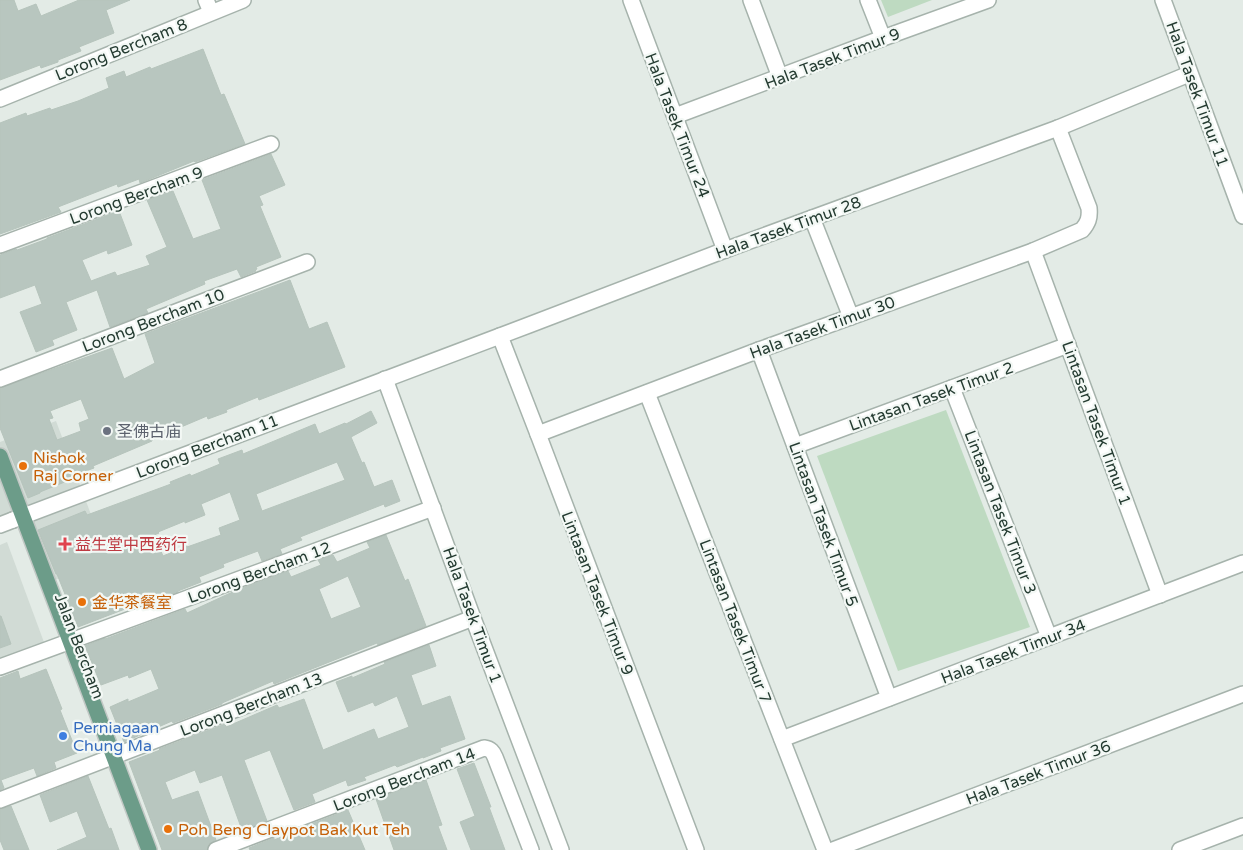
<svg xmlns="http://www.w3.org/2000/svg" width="1243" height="850" font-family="'Varela Round','Noto Sans SC',sans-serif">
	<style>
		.built { fill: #d1dbd5 }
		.green { fill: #bedac1 }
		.building { fill: #b8c6bf; stroke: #b6c4bc; fill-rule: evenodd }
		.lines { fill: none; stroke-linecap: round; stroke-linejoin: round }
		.minor-casing { stroke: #a6b3ac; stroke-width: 18 }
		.tertiary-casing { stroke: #a6b3ac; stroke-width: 18 }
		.primary-casing { stroke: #c2c8c5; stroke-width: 18 }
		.minor { stroke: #fff; stroke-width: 15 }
		.tertiary { stroke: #fff; stroke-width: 15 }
		.primary { stroke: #6c9c89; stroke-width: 15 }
		.worship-dot { fill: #6b7280; stroke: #f3f8f5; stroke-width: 2 }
		.food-dot { fill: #e8710a; stroke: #f3f8f5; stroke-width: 2 }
		.health-dot { fill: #e0444e; stroke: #f3f8f5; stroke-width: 2 }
		.shop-dot { fill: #3f7fe0; stroke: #f3f8f5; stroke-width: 2 }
		.labels { text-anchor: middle; stroke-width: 4.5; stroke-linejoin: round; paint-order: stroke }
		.street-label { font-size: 16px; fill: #243b31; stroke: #f3f8f5 }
		.worship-label { font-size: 16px; fill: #5b616d; stroke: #f3f8f5; text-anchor: start }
		.food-label { font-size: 16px; fill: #c56008; stroke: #f3f8f5; text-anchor: start }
		.health-label { font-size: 16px; fill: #be3a42; stroke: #f3f8f5; text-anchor: start }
		.shop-label { font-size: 16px; fill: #366cbe; stroke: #f3f8f5; text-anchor: start }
	</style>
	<rect width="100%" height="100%" fill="#e3ebe6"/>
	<g class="built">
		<polygon points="56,421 108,560 49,582 22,517 0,525 0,442"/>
		<polygon points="7,542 45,645 0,662 0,545"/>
	</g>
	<g class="green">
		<polygon points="881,0 932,0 888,17"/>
		<polygon points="946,410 1030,627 898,671 817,456"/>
	</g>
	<g class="building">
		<polygon points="0,0 14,0 18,11 36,4 41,16 79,0 130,0 106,10 114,33 79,47 81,51 58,60 58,62 41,68 40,65 0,80"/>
		<polygon points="203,49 221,95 224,94 245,144 195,162 194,161 140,183 139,179 118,187 117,184 58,207 61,212 0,234 0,123 26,113 27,116 50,108 51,110 78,101 109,88 106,78 124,71 126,77 150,67 151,69"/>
		<polygon points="271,154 285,185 259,196 263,205 260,206 281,257 256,267 257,269 255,270 256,271 241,277 237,269 204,281 205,284 146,309 148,313 110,327 97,290 66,302 77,330 52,340 54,345 36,352 20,312 42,304 35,285 0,298 0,255 16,249 17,250 47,239 47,238 119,211 132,245 108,254 107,250 82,260 91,281 115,272 117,276 150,265 146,256 167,247 147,200 173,191 193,239 221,229 202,180"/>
		<path d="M 290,280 L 309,329 L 327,322 L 345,367 L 259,400 L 258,397 L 226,410 L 227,412 L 208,419 L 207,416 L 174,430 L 174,431 L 152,440 L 152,441 L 93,466 L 94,468 L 72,476 L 72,479 L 40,492 L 40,493 L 28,498 L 0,428 L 0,388 L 112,348 L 124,379 L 155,363 L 145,334 ZM 81,399 L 89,419 L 79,423 L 81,431 L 57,440 L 49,419 L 53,418 L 50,411 Z"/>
		<path d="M 371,411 L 377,423 L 351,437 L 362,463 L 364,462 L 374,487 L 392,480 L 400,501 L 385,507 L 384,504 L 300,537 L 302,540 L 280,549 L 282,554 L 262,561 L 258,551 L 223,564 L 224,567 L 199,577 L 201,582 L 178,591 L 178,592 L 158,599 L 156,595 L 124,607 L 125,609 L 78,627 L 57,574 L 56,574 L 38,530 L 85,511 L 87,515 L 144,494 L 171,484 L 170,482 L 190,474 L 191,476 L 220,464 L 218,459 L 242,450 L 243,454 L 315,424 L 319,434 L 345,423 L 346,424 ZM 337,462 L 345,480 L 262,511 L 256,494 ZM 230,492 L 240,520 L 219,528 L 221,535 L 187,547 L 187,546 L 163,556 L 154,535 L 159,533 L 158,532 L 185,521 L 185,523 L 205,515 L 201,504 Z"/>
		<path d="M 386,535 L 405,581 L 408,579 L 426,626 L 378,645 L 377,643 L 274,684 L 273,681 L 222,703 L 222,704 L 173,723 L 172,721 L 124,742 L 110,707 L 128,699 L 128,702 L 159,689 L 151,669 L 129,678 L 128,675 L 101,685 L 85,646 L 105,638 L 105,639 L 185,609 L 187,613 L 237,590 L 288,571 L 291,577 L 321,565 L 318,560 L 333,555 L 337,562 L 370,548 L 367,542 ZM 348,576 L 361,607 L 331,619 L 319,589 Z"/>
		<polygon points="0,616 1,616 11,644 0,648"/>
		<polygon points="429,645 436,666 411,675 422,706 450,696 465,739 440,748 441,751 423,758 423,757 397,767 395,765 364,777 366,780 348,786 346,780 312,794 315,802 294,810 270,750 244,760 267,821 242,830 222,775 200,783 195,770 165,782 172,800 198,791 216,840 209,844 207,850 162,850 129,762 160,750 159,749 225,724 226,727 277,705 279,708 304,699 323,750 374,729 378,739 409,727 397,696 375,706 373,702 348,712 336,682 352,676 352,678 385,664 384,662"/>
		<polygon points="46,669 62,709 60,710 77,753 54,762 56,768 37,776 34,768 1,780 4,788 0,790 0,678 18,671 20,679"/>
		<polygon points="474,763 491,807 489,807 505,850 471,850 460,822 475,816 457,769"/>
		<polygon points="88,776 109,829 111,828 119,850 57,850 87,837 77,811 50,822 40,795"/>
		<polygon points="426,780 442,825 438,826 447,850 394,850 376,799"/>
		<polygon points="11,806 29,850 4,850 0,840 0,809"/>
		<polygon points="348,810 365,850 250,850 249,848 274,838 274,840 301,829 301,828"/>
	</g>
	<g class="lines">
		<g class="minor-casing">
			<g id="minor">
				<polyline points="206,0 211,12"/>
				<polyline points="751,0 780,77"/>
				<polyline points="868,0 883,38"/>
				<polyline points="1163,0 1243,216"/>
				<polyline points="675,116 883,38 988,0"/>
				<polyline points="812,218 851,317"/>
				<polyline points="0,245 271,144"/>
				<polyline points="725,250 1058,128 1189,74"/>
				<polyline points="1033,251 1160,595"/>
				<polyline points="500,336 538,434 696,850"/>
				<polyline points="759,350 889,698"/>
				<polyline points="0,379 307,262"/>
				<polyline points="385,379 473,618 561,850"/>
				<polyline points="952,388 1049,637"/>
				<polyline points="647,393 825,850"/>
				<path d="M 538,434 L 759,350 L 1033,251 L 1082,230 C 1088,223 1090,218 1089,208 L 1058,128"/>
				<polyline points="795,446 1068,345"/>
				<polyline points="0,525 13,520"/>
				<polyline points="0,667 433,508"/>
				<polyline points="782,739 1243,563"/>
				<polyline points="0,800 473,618"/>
				<path d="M 216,850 L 484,748 C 491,749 493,752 495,757 L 531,850"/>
				<polyline points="833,850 1243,694"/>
				<polyline points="1180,850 1243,826"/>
			</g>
		</g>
		<g class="tertiary-casing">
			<g id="tertiary">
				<polyline points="0,99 243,0"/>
				<polyline points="13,520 529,325 725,250 631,0"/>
			</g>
		</g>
		<g class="primary-casing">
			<polyline id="primary" points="0,456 149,850"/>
		</g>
		<use href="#minor" class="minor"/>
		<use href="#tertiary" class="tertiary"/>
		<use href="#primary" class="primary"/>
	</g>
	<circle class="worship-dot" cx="107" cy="431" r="5"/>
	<g class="food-dot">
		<circle cx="23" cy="466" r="5"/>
		<circle cx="82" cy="602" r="5"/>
		<circle cx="168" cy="829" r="5"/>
	</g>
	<path class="health-dot" d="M62.5 536.5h5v5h5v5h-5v5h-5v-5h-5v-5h5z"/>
	<circle class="shop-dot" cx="63" cy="736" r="5"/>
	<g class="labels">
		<g class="street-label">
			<text transform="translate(121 49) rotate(-22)" y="6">Lorong Bercham 8</text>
			<text transform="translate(832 58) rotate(-21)" y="6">Hala Tasek Timur 9</text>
			<text transform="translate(1198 94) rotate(70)" y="6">Hala Tasek Timur 11</text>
			<text transform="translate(678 125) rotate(69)" y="6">Hala Tasek Timur 24</text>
			<text transform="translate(136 195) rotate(-20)" y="6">Lorong Bercham 9</text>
			<text transform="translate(788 227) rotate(-20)" y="6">Hala Tasek Timur 28</text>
			<text transform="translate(153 320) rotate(-21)" y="6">Lorong Bercham 10</text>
			<text transform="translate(822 327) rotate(-20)" y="6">Hala Tasek Timur 30</text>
			<text transform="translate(931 396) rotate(-20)" y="6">Lintasan Tasek Timur 2</text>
			<text transform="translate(1097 423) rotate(70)" y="6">Lintasan Tasek Timur 1</text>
			<text transform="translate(207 446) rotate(-21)" y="6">Lorong Bercham 11</text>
			<text transform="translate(1001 512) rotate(69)" y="6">Lintasan Tasek Timur 3</text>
			<text transform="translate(824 524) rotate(70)" y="6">Lintasan Tasek Timur 5</text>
			<text transform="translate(259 572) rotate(-20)" y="6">Lorong Bercham 12</text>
			<text transform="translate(598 593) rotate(69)" y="6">Lintasan Tasek Timur 9</text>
			<text transform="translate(473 615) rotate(70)" y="6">Hala Tasek Timur 1</text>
			<text transform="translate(736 621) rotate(69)" y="6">Lintasan Tasek Timur 7</text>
			<text transform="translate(80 646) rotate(69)" y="6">Jalan Bercham</text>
			<text transform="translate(1013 651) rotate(-21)" y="6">Hala Tasek Timur 34</text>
			<text transform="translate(251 704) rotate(-21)" y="6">Lorong Bercham 13</text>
			<text transform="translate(1038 772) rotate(-21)" y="6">Hala Tasek Timur 36</text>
			<text transform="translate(404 779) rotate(-21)" y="6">Lorong Bercham 14</text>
		</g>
		<g class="worship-label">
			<text x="117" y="437">圣佛古庙</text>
		</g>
		<g class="food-label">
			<text x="33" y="463">Nishok<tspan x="33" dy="18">Raj Corner</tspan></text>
			<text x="92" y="608">金华茶餐室</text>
			<text x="178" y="835">Poh Beng Claypot Bak Kut Teh</text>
		</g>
		<g class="health-label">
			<text x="75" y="550">益生堂中西药行</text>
		</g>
		<g class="shop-label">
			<text x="73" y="733">Perniagaan<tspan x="73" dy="18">Chung Ma</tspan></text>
		</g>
	</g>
</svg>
